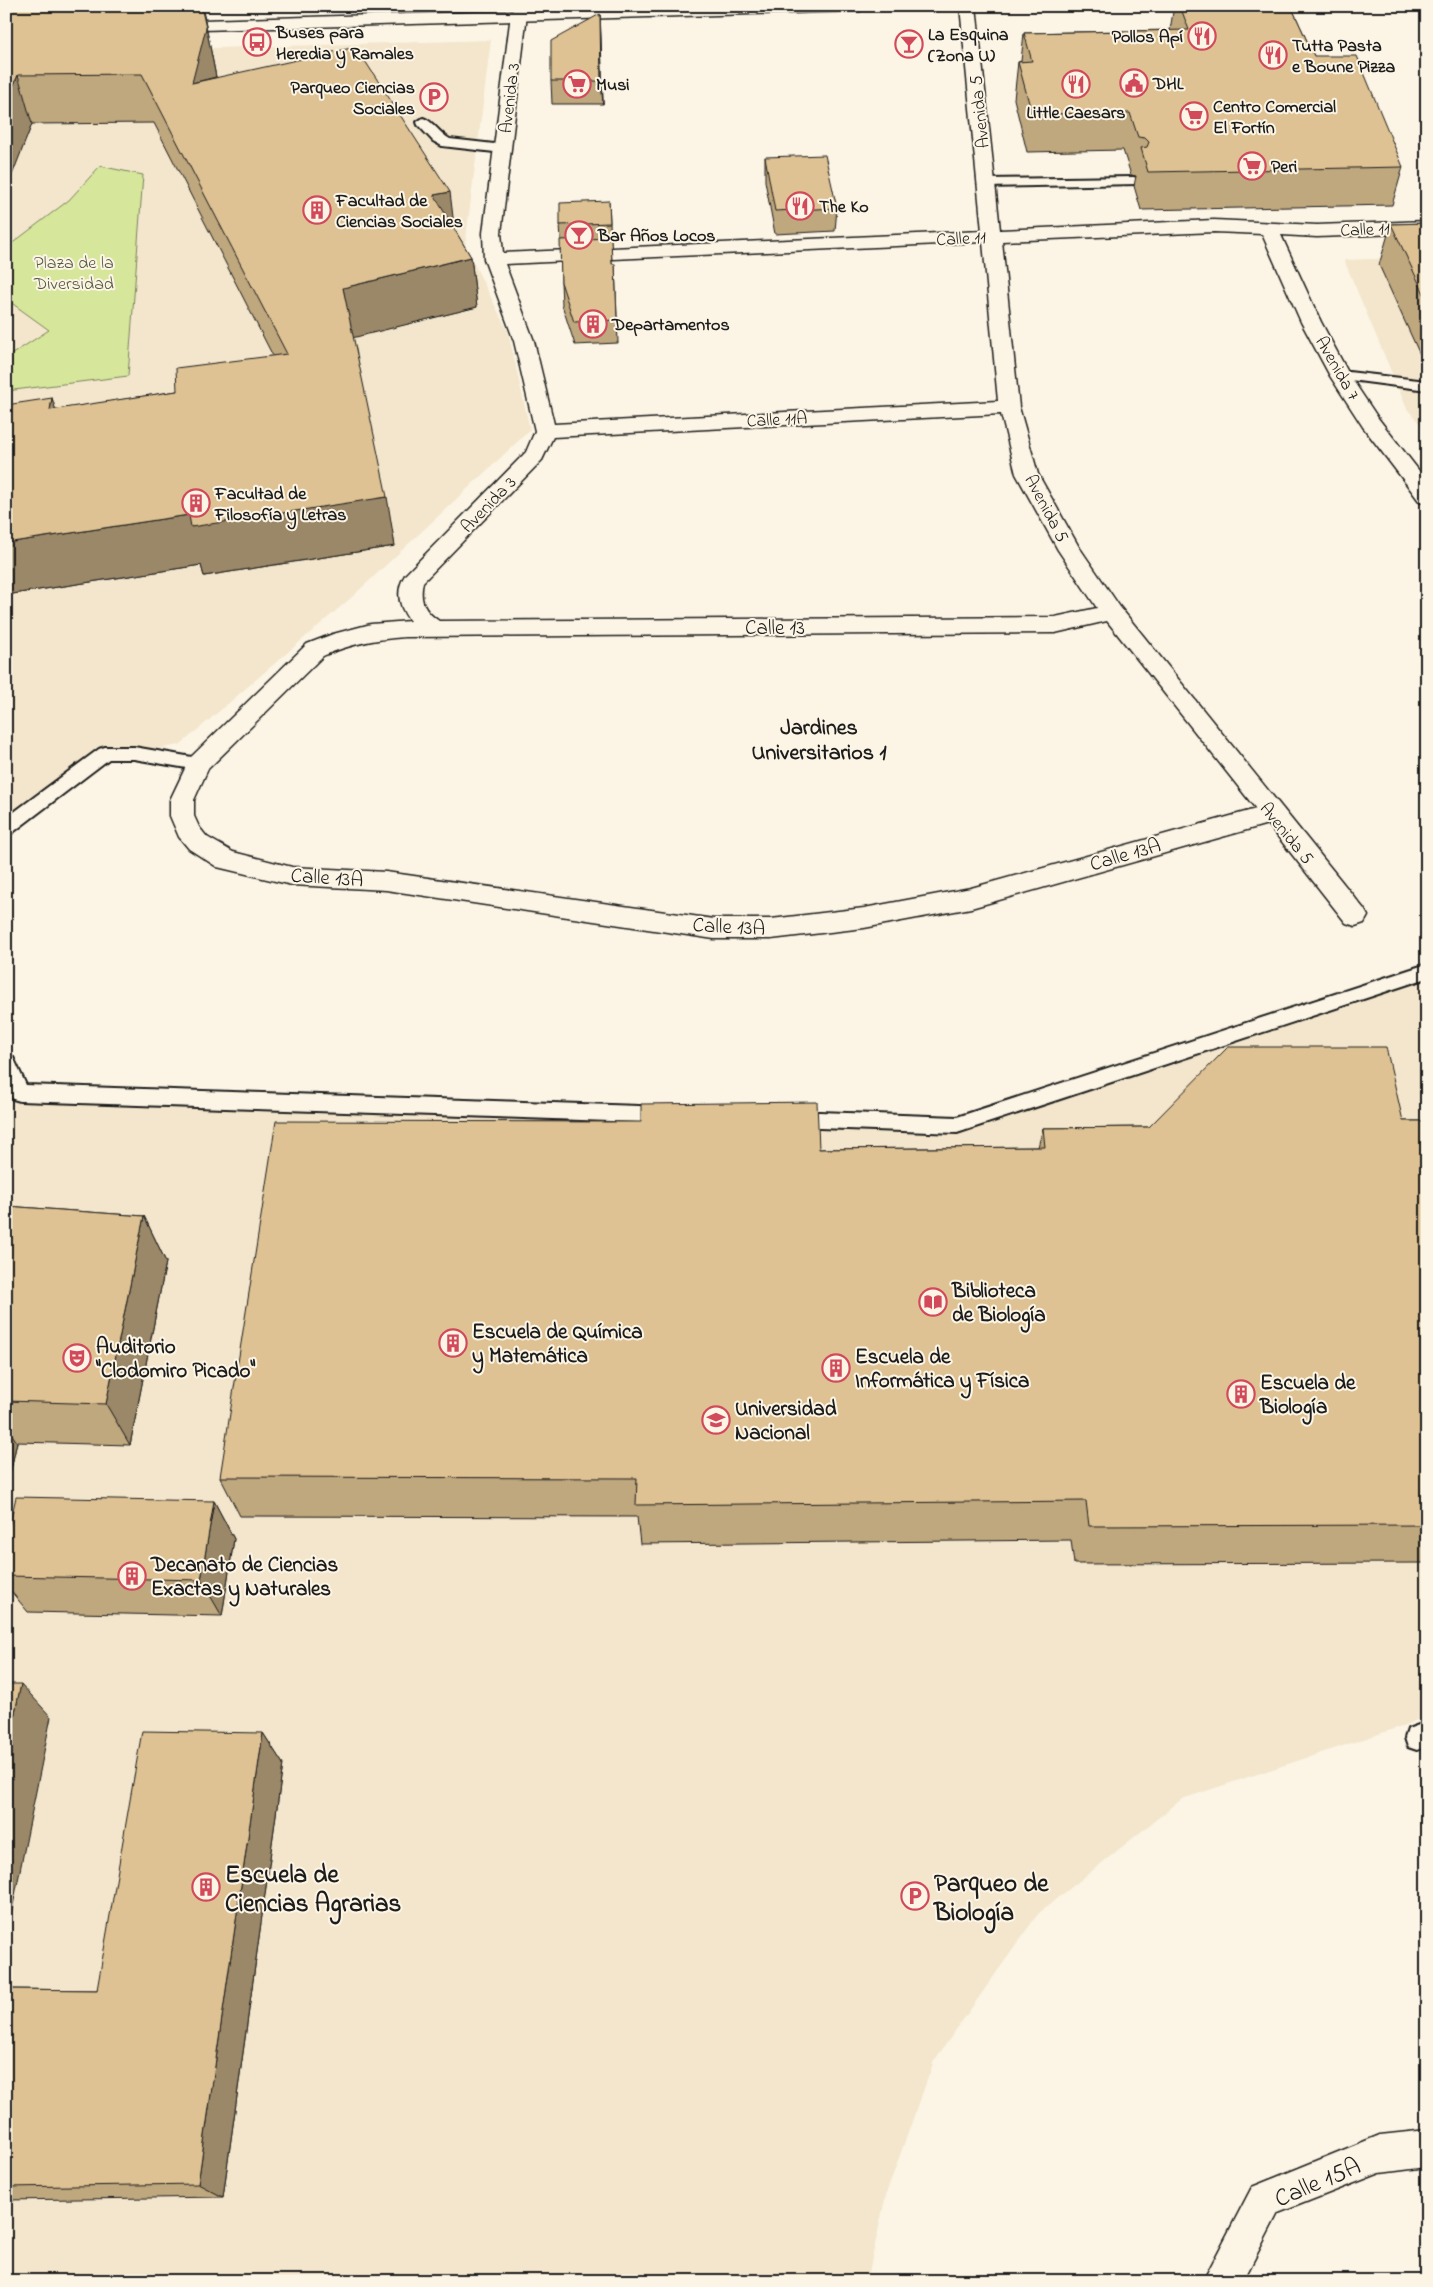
<svg xmlns="http://www.w3.org/2000/svg" width="1433" height="2287" font-family="'Indie Flower',sans-serif">
	<style>
		.built { fill: #f3e6cc }
		.green { fill: #d6e79b; stroke: #79825c }
		.lines { fill: none; stroke-linecap: round; stroke-linejoin: round }
		.lane-casing { stroke: #1c1c1c; stroke-width: 4 }
		.street-casing { stroke: #1c1c1c; stroke-width: 3 }
		.secondary-casing { stroke: #1c1c1c; stroke-width: 3 }
		.lane { fill: #fcf5e5; fill-rule: evenodd }
		.street { fill: #fcf5e5; fill-rule: evenodd }
		.secondary { fill: #fcf5e5; fill-rule: evenodd }
		.wall { fill: #bfa77e; stroke: #1c1c1c }
		.shaded-wall { fill: #9b8867; stroke: #1c1c1c }
		.building { fill: #dec293; stroke: #1c1c1c }
		.labels { text-anchor: middle; stroke-width: 4; stroke-linejoin: round; paint-order: stroke }
		.far-poi-label { font-size: 18px; font-weight: bold; fill: #1c1c1c; stroke: #fcf5e5; text-anchor: start }
		.far-street-label { font-size: 18px; fill: #1c1c1c; stroke: #fcf5e5 }
		.far-park-label { font-size: 18px; fill: #545942; stroke: #fcf5e5 }
		.street-label { font-size: 21px; fill: #1c1c1c; stroke: #fcf5e5 }
		.poi-label { font-size: 21px; font-weight: bold; fill: #1c1c1c; stroke: #fcf5e5; text-anchor: start }
		.neighbourhood-label { font-size: 22px; font-weight: bold; fill: #1c1c1c; stroke: #fcf5e5 }
		.near-poi-label { font-size: 25px; font-weight: bold; fill: #1c1c1c; stroke: #fcf5e5; text-anchor: start }
		.near-street-label { font-size: 25px; fill: #1c1c1c; stroke: #fcf5e5 }
	</style>
	<rect width="100%" height="100%" fill="#fcf5e5"/>
	<filter id="ink" filterUnits="userSpaceOnUse"><feTurbulence type="fractalNoise" baseFrequency=".02" numOctaves="2"/><feDisplacementMap in="SourceGraphic" scale="10" xChannelSelector="R" yChannelSelector="G"/><feConvolveMatrix kernelMatrix="1 2 1 2 8 2 1 2 1" color-interpolation-filters="sRGB"/></filter>
	<g filter="url(#ink)">
		<g class="built">
			<polygon points="491,40 465,246 508,331 530,430 352,597 180,745 134,753 105,753 6,828 6,54"/>
			<polygon points="1427,257 1427,432 1407,409 1344,260"/>
			<polygon points="1427,971 1427,1716 1400,1727 1182,1799 1038,1914 934,2061 887,2191 867,2281 6,2281 6,1063 20,1093 957,1125"/>
		</g>
		<polygon class="green" points="100,166 143,175 128,376 6,391 6,358 49,330 6,299 6,248 69,200"/>
		<g class="lines">
			<g class="lane-casing">
				<g id="lane">
					<path d="M 423,118 C 433,121 440,134 450,139 L 503,145 L 510,149 L 503,153 L 442,146 L 433,141 L 418,125 L 417,122 Z"/>
					<polygon points="1133,177 1138,178 1140,181 1138,184 986,187 979,183 986,179"/>
					<polygon points="1340,371 1427,381 1427,390 1335,378 1333,375 1335,372"/>
					<polygon points="105,747 134,747 198,758 204,760 207,764 204,768 198,770 134,759 109,759 12,833 6,835 6,818 99,749"/>
					<polygon points="1427,964 1427,978 957,1133 792,1127 785,1125 782,1119 785,1113 792,1111 957,1117"/>
					<polygon points="6,1055 13,1057 26,1085 668,1107 675,1109 678,1115 675,1121 668,1123 20,1101 13,1099 6,1085"/>
					<polygon points="1427,1722 1427,1746 1417,1750 1408,1747 1405,1738 1408,1729"/>
				</g>
			</g>
			<g class="street-casing">
				<g id="street">
					<path d="M 960,6 L 976,6 L 1000,230 L 1214,220 L 1317,225 L 1427,221 L 1427,233 L 1317,237 L 1281,235 L 1321,322 L 1350,376 L 1378,418 L 1427,481 L 1427,503 L 1419,501 L 1408,486 L 1363,427 L 1330,376 L 1301,322 L 1262,234 L 1214,232 L 1002,241 L 1019,407 L 1038,474 L 1079,547 L 1120,607 L 1364,909 L 1368,916 L 1364,923 L 1355,926 L 1346,923 L 1268,824 L 971,908 L 864,928 L 771,939 L 714,939 L 386,890 L 292,885 L 217,867 L 189,849 L 179,837 L 170,816 L 170,800 L 190,758 L 307,644 L 333,634 L 371,624 L 410,621 C 399,607 395,591 405,575 L 526,452 L 535,431 L 514,341 L 484,259 L 483,233 L 511,14 L 513,10 L 525,10 L 527,14 L 501,233 L 503,253 L 982,231 ZM 983,242 L 998,401 L 554,424 L 534,341 L 505,264 ZM 1001,414 L 1016,474 L 1058,550 L 1097,608 L 1055,617 L 439,621 C 424,611 419,601 423,582 L 542,460 L 553,437 ZM 1107,621 L 1256,809 L 971,888 L 864,908 L 771,919 L 714,919 L 386,872 L 292,867 L 233,852 L 207,837 L 199,827 L 194,816 L 194,800 L 208,769 L 323,656 C 350,644 375,639 405,637 L 1055,633 Z"/>
					<polygon points="1427,2130 1427,2167 1380,2173 1278,2213 1243,2281 1203,2281 1252,2187 1380,2135"/>
				</g>
			</g>
			<g class="secondary-casing">
				<polygon id="secondary" points="678,6 868,6 860,11 169,31 163,30 161,26 163,22 169,21"/>
			</g>
			<use href="#lane" class="lane"/>
			<use href="#street" class="street"/>
			<use href="#secondary" class="secondary"/>
		</g>
		<g class="wall">
			<polygon points="6,6 202,6 216,77 454,229 471,257 477,307 353,337 395,546 204,576 201,565 6,595 52,398 55,410 177,391 273,356 154,123 32,124 6,188"/>
			<polygon points="1174,6 1291,6 1314,56 1403,167 1392,205 1141,210 1134,186 1136,176 1131,175 1123,150 1027,152 1014,99 1018,62 1021,61 1024,33 1170,30"/>
			<polygon points="600,14 603,104 552,104 551,81"/>
			<polygon points="765,157 837,208 835,231 775,234 765,181"/>
			<polygon points="609,201 612,264 615,264 618,343 575,345 562,305 561,282 561,240 560,225"/>
			<polygon points="1427,223 1427,370 1379,265 1391,224"/>
			<polygon points="1403,1121 1427,1121 1427,1563 1074,1564 1071,1540 640,1544 637,1517 240,1516 220,1477 819,1149 1038,1147 1043,1128 1149,1127"/>
			<polygon points="6,1206 144,1216 166,1262 130,1445 17,1442 6,1492"/>
			<polygon points="214,1501 234,1539 222,1616 28,1612 6,1585 6,1540"/>
			<polygon points="263,1733 283,1764 223,2197 6,2200 6,1989 97,1990"/>
		</g>
		<g class="shaded-wall">
			<polygon points="202,6 216,77 192,83"/>
			<polygon points="600,14 601,36 603,104 601,81"/>
			<polygon points="18,75 32,124 7,188 6,103"/>
			<polygon points="450,192 456,242 434,195"/>
			<polygon points="471,257 477,307 352,338 343,288"/>
			<polygon points="52,398 68,448 50,410"/>
			<polygon points="387,497 395,546 204,576 201,565 6,595 6,543 189,515"/>
			<polygon points="144,1216 166,1262 130,1445 106,1404"/>
			<polygon points="6,1426 17,1442 6,1492"/>
			<polygon points="214,1501 234,1539 222,1616 201,1580"/>
			<polygon points="21,1684 51,1717 6,1940 6,1755"/>
			<polygon points="263,1733 283,1764 223,2197 198,2184"/>
		</g>
		<g class="building">
			<polygon points="6,6 201,6 206,28 192,83 356,47 450,192 434,195 471,257 343,288 387,497 191,527 189,515 6,543 6,405 52,398 50,410 177,391 176,368 287,354 142,74 18,75 6,103"/>
			<polygon points="1180,6 1291,6 1314,56 1357,56 1403,167 1148,172 1141,148 1147,147 1149,142 1145,138 1138,137 1130,113 1032,114 1018,62 1032,61 1024,33 1189,30"/>
			<polygon points="600,14 601,81 551,81 551,41"/>
			<polygon points="825,155 837,208 775,211 765,157"/>
			<polygon points="609,201 610,223 560,225 560,203"/>
			<polygon points="1427,223 1427,300 1391,224"/>
			<polygon points="611,238 612,264 615,264 617,320 574,322 561,282 560,240"/>
			<polygon points="1228,1047 1386,1047 1403,1121 1427,1121 1427,1525 1089,1526 1086,1501 636,1505 637,1478 220,1477 276,1121 641,1122 641,1104 817,1102 819,1149 1045,1147 1043,1128 1149,1127"/>
			<polygon points="6,1206 144,1216 106,1404 6,1401"/>
			<polygon points="16,1497 214,1501 201,1580 6,1576 6,1540"/>
			<polygon points="6,1684 21,1684 6,1755"/>
			<polygon points="142,1731 263,1733 198,2184 6,2187 6,1989 97,1990"/>
		</g>
	</g>
	<defs>
		<g id="restaurant-ring" transform="scale(1.4375)"><circle r="9.5" fill="#fcf5e5" stroke="#d1495b" stroke-width="1.5"/><path d="M-5-6h1v4h1v-4h1v4h1v-4h1v5L-1.5 .5V6h-2V.5L-5-1ZM5-6V6H3V1.5H1.5Q1.5-4 5-6Z" fill="#d1495b"/></g>
		<g id="bus-ring" transform="scale(1.4375)"><circle r="9.5" fill="#fcf5e5" stroke="#d1495b" stroke-width="1.5"/><path d="M-5-6H5V4H4V6H2V4H-2V6H-4V4H-5ZM-3.5-4V0h7V-4ZM-3.5 1.2v1.5H-2V1.2ZM2 1.2v1.5H3.5V1.2Z" fill="#d1495b"/></g>
		<g id="bar-ring" transform="scale(1.4375)"><circle r="9.5" fill="#fcf5e5" stroke="#d1495b" stroke-width="1.5"/><path d="M-6-5H6L.8 .8V4.5H3.5V6h-7V4.5H-.8V.8Z" fill="#d1495b"/></g>
		<g id="civic-ring" transform="scale(1.4375)"><circle r="9.5" fill="#fcf5e5" stroke="#d1495b" stroke-width="1.5"/><path d="M-.6-6.5H3V-4.5H.6V-3L4-1V1h2V6H-6V1h2V-1L-.6-3ZM-1.2 2.5V6h2.4V2.5Z" fill="#d1495b"/></g>
		<g id="supermarket-ring" transform="scale(1.4375)"><circle r="9.5" fill="#fcf5e5" stroke="#d1495b" stroke-width="1.5"/><path d="M-6-5.5h2.5l.6 2H6L4.5 2H-2.5L-4.4-4H-6ZM-1.5 3.2a1.3 1.3 0 1 0 .1 0ZM3 3.2a1.3 1.3 0 1 0 .1 0Z" fill="#d1495b"/></g>
		<g id="parking-ring" transform="scale(1.4375)"><circle r="9.5" fill="#fcf5e5" stroke="#d1495b" stroke-width="1.5"/><path d="M-3.5-5.5H1a3.5 3.5 0 0 1 0 7H-1V5.5H-3.5ZM-1-3.4V-.6H.8a1.4 1.4 0 0 0 0-2.8Z" fill="#d1495b"/></g>
		<g id="building-ring" transform="scale(1.4375)"><circle r="9.5" fill="#fcf5e5" stroke="#d1495b" stroke-width="1.5"/><path d="M-4-6H4V6H1V3H-1V6H-4ZM-2.5-4.3h1.7v1.8h-1.7ZM.8-4.3h1.7v1.8H.8ZM-2.5-1h1.7V.8h-1.7ZM.8-1h1.7V.8H.8Z" fill="#d1495b"/></g>
		<g id="library-ring" transform="scale(1.4375)"><circle r="9.5" fill="#fcf5e5" stroke="#d1495b" stroke-width="1.5"/><path d="M-6-4Q-3-5.5-.7-3.5V5Q-3 3-6 4ZM6-4Q3-5.5 .7-3.5V5Q3 3 6 4Z" fill="#d1495b"/></g>
		<g id="theatre-ring" transform="scale(1.4375)"><circle r="9.5" fill="#fcf5e5" stroke="#d1495b" stroke-width="1.5"/><path d="M-5-5.5Q0-4 5-5.5V0Q5 5 0 6Q-5 5-5 0ZM-3.3-2.5H-1v1.5H-3.3ZM1-2.5H3.3v1.5H1ZM-2.8 1Q0 5.5 2.8 1Z" fill="#d1495b"/></g>
		<g id="university-ring" transform="scale(1.4375)"><circle r="9.5" fill="#fcf5e5" stroke="#d1495b" stroke-width="1.5"/><path d="M0-5L7-2L0 1L-7-2ZM-4 1L0 2.5L4 1V4Q0 6-4 4Z" fill="#d1495b"/></g>
	</defs>
	<g fill-rule="evenodd">
		<use href="#restaurant-ring" x="1202" y="36"/>
		<use href="#bus-ring" x="257" y="42"/>
		<use href="#bar-ring" x="909" y="44"/>
		<use href="#restaurant-ring" x="1273" y="55"/>
		<use href="#civic-ring" x="1134" y="83"/>
		<use href="#supermarket-ring" x="577" y="84"/>
		<use href="#restaurant-ring" x="1076" y="84"/>
		<use href="#parking-ring" x="434" y="97"/>
		<use href="#supermarket-ring" x="1194" y="116"/>
		<use href="#supermarket-ring" x="1252" y="166"/>
		<use href="#restaurant-ring" x="800" y="206"/>
		<use href="#building-ring" x="317" y="210"/>
		<use href="#bar-ring" x="579" y="235"/>
		<use href="#building-ring" x="593" y="324"/>
		<use href="#building-ring" x="196" y="503"/>
		<use href="#library-ring" x="933" y="1302"/>
		<use href="#building-ring" x="453" y="1343"/>
		<use href="#theatre-ring" x="77" y="1358"/>
		<use href="#building-ring" x="836" y="1368"/>
		<use href="#building-ring" x="1241" y="1394"/>
		<use href="#university-ring" x="716" y="1420"/>
		<use href="#building-ring" x="132" y="1576"/>
		<use href="#building-ring" x="206" y="1887"/>
		<use href="#parking-ring" x="915" y="1896"/>
	</g>
	<g class="labels">
		<g class="far-poi-label">
			<text x="276" y="38">Buses para<tspan x="276" dy="21">Heredia y Ramales</tspan></text>
			<text x="928" y="40">La Esquina<tspan x="928" dy="21">(Zona U)</tspan></text>
			<text x="1183" y="42" text-anchor="end">Pollos Apí</text>
			<text x="1292" y="51">Tutta Pasta<tspan x="1292" dy="21">e Boune Pizza</tspan></text>
			<text x="1153" y="89">DHL</text>
			<text x="596" y="90">Musi</text>
			<text x="415" y="93" text-anchor="end">Parqueo Ciencias<tspan x="415" dy="21">Sociales</tspan></text>
			<text x="1213" y="112">Centro Comercial<tspan x="1213" dy="21">El Fortín</tspan></text>
			<text x="1076" y="118" text-anchor="middle">Little Caesars</text>
			<text x="1271" y="172">Peri</text>
			<text x="336" y="206">Facultad de<tspan x="336" dy="21">Ciencias Sociales</tspan></text>
			<text x="819" y="212">The Ko</text>
			<text x="598" y="241">Bar Años Locos</text>
			<text x="612" y="330">Departamentos</text>
			<text x="215" y="499">Facultad de<tspan x="215" dy="21">Filosofía y Letras</tspan></text>
		</g>
		<g class="far-street-label">
			<text transform="translate(509 98) rotate(-83)" y="6">Avenida 3</text>
			<text transform="translate(979 112) rotate(-96)" y="6">Avenida 5</text>
			<text transform="translate(1365 229) rotate(-2)" y="6">Calle 11</text>
			<text transform="translate(961 238) rotate(-3)" y="6">Calle 11</text>
			<text transform="translate(1338 368) rotate(60)" y="6">Avenida 7</text>
			<text transform="translate(777 419) rotate(-3)" y="6">Calle 11A</text>
			<text transform="translate(488 504) rotate(-46)" y="6">Avenida 3</text>
			<text transform="translate(1047 508) rotate(62)" y="6">Avenida 5</text>
			<text transform="translate(1287 833) rotate(51)" y="6">Avenida 5</text>
		</g>
		<g class="far-park-label">
			<text x="74" y="268">Plaza de la<tspan x="74" dy="21">Diversidad</tspan></text>
		</g>
		<g class="street-label">
			<text x="775" y="634">Calle 13</text>
			<text transform="translate(1125 854) rotate(-16)" y="7">Calle 13A</text>
			<text transform="translate(327 877) rotate(4)" y="7">Calle 13A</text>
			<text transform="translate(729 926) rotate(3)" y="7">Calle 13A</text>
		</g>
		<g class="poi-label">
			<text x="952" y="1297">Biblioteca<tspan x="952" dy="24">de Biología</tspan></text>
			<text x="472" y="1338">Escuela de Química<tspan x="472" dy="24">y Matemática</tspan></text>
			<text x="96" y="1353">Auditorio<tspan x="96" dy="24">"Clodomiro Picado"</tspan></text>
			<text x="855" y="1363">Escuela de<tspan x="855" dy="24">Informática y Física</tspan></text>
			<text x="1260" y="1389">Escuela de<tspan x="1260" dy="24">Biología</tspan></text>
			<text x="735" y="1415">Universidad<tspan x="735" dy="24">Nacional</tspan></text>
			<text x="151" y="1571">Decanato de Ciencias<tspan x="151" dy="24">Exactas y Naturales</tspan></text>
		</g>
		<g class="neighbourhood-label">
			<text x="819" y="734">Jardines<tspan x="819" dy="25">Universitarios 1</tspan></text>
		</g>
		<g class="near-poi-label">
			<text x="225" y="1882">Escuela de<tspan x="225" dy="29">Ciencias Agrarias</tspan></text>
			<text x="934" y="1891">Parqueo de<tspan x="934" dy="29">Biología</tspan></text>
		</g>
		<g class="near-street-label">
			<text transform="translate(1317 2181) rotate(-23)" y="9">Calle 15A</text>
		</g>
	</g>
	<rect width="1433" height="2287" fill="none" stroke="#fcf5e5" stroke-width="25"/>
	<rect x="12" y="12" width="1408" height="2262" fill="none" stroke="#1c1c1c" stroke-width="2" filter="url(#ink)"/>
</svg>
